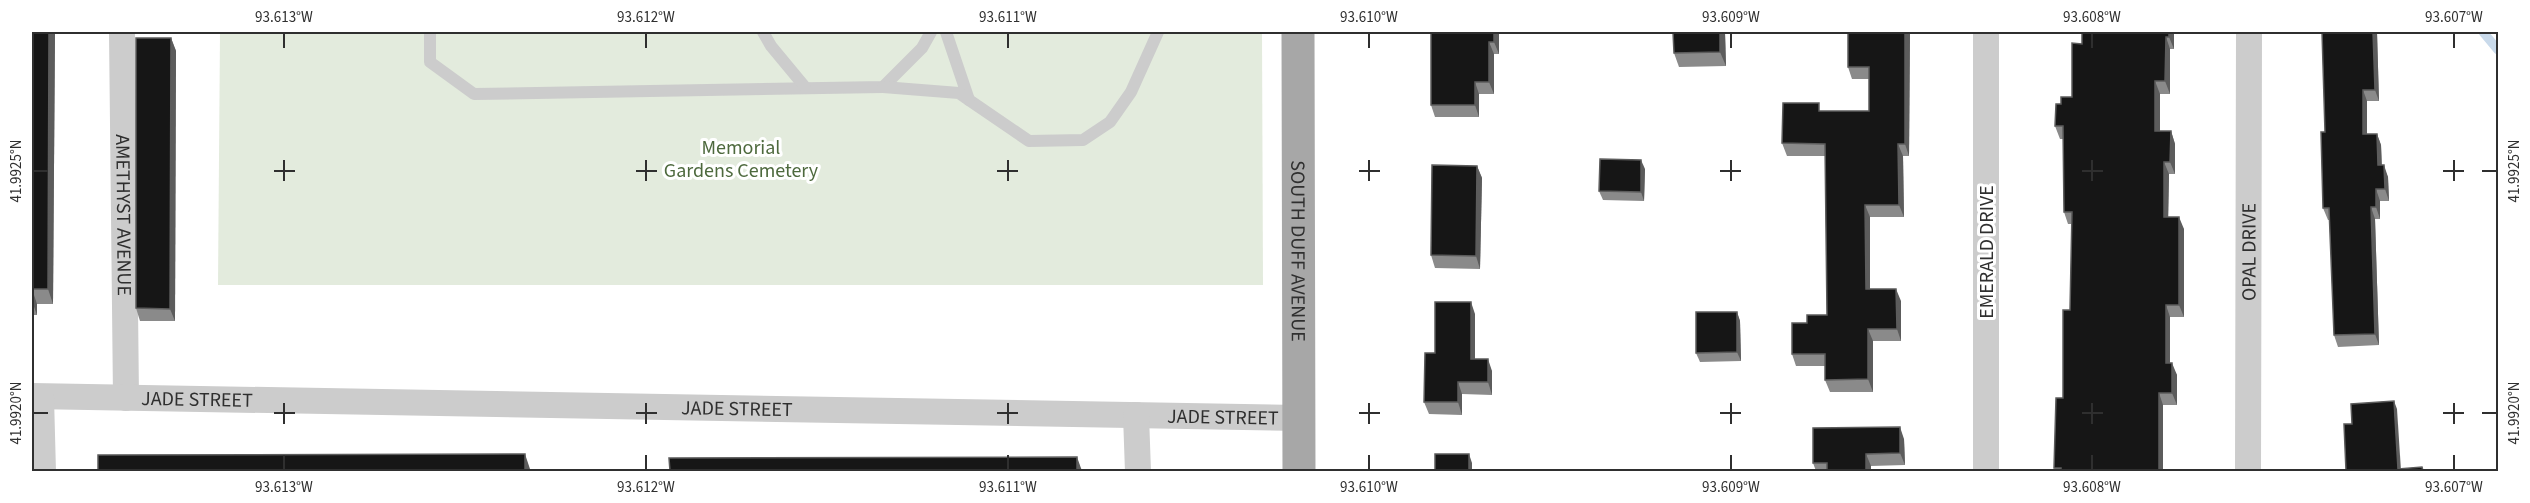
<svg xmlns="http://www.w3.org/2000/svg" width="2530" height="503" font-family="'Source Sans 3',sans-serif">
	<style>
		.green { fill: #e3ebdd }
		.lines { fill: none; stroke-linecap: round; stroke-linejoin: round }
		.stream { stroke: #c9daeb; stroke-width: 9 }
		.lane { stroke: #ccc; stroke-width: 12 }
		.street { stroke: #ccc; stroke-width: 26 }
		.primary { stroke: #a7a7a7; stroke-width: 33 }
		.wall { fill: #8a8a8a }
		.shaded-wall { fill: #5c5c5c }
		.building { fill: #161616; stroke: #5c5c5c; stroke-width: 1.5 }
		.ticks { fill: none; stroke: #2f2f2f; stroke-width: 2 }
		.labels { text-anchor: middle; stroke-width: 6; stroke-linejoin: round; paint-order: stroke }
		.park-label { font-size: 20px; fill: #4d693d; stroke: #fff }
		.street-label { font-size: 20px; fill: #2f2f2f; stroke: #fff }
		.neatline { fill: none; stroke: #2f2f2f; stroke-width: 2 }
		.ticks-label { font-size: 15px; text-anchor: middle; fill: #2f2f2f }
	</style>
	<rect width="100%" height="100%" fill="#fff"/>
	<polygon class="green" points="220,32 1262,32 1263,285 218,285"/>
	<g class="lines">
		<polyline class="stream" points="2483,32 2498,50"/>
		<g class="lane">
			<polyline points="430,32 430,62 474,94 883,87 922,48 931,32"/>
			<polyline points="763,32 771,46 805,87"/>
			<polyline points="946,32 969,100 1029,141 1083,140 1110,122 1131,92 1158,32"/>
			<polyline points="883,87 959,93 969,100"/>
		</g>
		<g class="street">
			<path id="s1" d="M 122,32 L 126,398"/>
			<polyline points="1986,32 1986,472"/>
			<path id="s2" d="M 32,396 L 1299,418"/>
			<polyline points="41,397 43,472"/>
			<polyline points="1136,415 1138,472"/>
			<path id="s3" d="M 2248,472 L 2249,32"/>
		</g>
		<path class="primary" id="s4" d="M 1298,32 L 1299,472"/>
	</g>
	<g class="wall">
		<polygon points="32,32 55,32 53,304 37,304 37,315 32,315"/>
		<polygon points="1499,32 1499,54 1494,54 1494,94 1479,94 1479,117 1435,117 1431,105"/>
		<polygon points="1725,32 1726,66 1679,67 1674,53"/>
		<polygon points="1910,32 1909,156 1903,156 1904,217 1870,217 1870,289 1901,301 1901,341 1873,341 1873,392 1830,392 1825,380 1825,366 1796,366 1792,354 1807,323 1827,315 1825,156 1787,156 1782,143 1822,111 1869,111 1869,79 1852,79 1848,67"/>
		<polygon points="2174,32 2174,49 2170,49 2170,94 2160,94 2160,131 2171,131 2175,144 2175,174 2169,174 2168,217 2184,229 2184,317 2170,317 2170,363 2177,375 2177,405 2163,405 2163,471 2056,471 2054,468 2063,398 2070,310 2072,224 2068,224 2064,212 2063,139 2060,139 2055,126 2061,104 2072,97 2082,44"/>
		<polygon points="2377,32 2379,101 2367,101 2367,134 2377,134 2381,145 2382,165 2388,177 2389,201 2380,201 2380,219 2375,219 2379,345 2338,347 2334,335 2330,220 2328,220 2323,208 2325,132"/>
		<polygon points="171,38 176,51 175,321 140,321 136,308"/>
		<polygon points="1477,166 1482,178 1480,269 1435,268 1431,255"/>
		<polygon points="1645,169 1644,201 1603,200 1599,191"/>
		<polygon points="1737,312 1740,321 1741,361 1700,362 1696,353"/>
		<polygon points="1475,314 1475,359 1492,371 1492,395 1462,394 1462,415 1429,414 1424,402 1435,353"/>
		<polygon points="1904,439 1905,465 1871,466 1871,471 1816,471 1813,463"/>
	</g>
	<g class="shaded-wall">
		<polygon points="49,32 55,32 53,304 48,289"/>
		<polygon points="1494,32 1499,32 1499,54 1494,42"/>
		<polygon points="1720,32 1725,32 1726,66 1720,52"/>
		<polygon points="1905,32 1910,32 1909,156 1905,144"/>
		<polygon points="2169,32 2174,32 2174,49 2169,37"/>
		<polygon points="2373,32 2377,32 2379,101 2375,90"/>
		<polygon points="2166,37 2170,49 2170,94 2165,81"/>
		<polygon points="171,38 176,51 175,321 170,309"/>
		<polygon points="1489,42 1494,54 1494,94 1489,82"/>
		<polygon points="2155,81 2160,94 2160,144 2155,131"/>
		<polygon points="1475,82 1479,94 1479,117 1475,105"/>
		<polygon points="2363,90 2367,101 2367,146 2363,134"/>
		<polygon points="2171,131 2175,144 2175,174 2170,162"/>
		<polygon points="2377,134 2381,145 2382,177 2378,165"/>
		<polygon points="1898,144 1903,156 1904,217 1899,205"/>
		<polygon points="1641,160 1645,169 1644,201 1641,192"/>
		<polygon points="2164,162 2169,174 2168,229 2164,217"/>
		<polygon points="2384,165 2388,177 2389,201 2385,189"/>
		<polygon points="1477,166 1482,178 1480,269 1476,256"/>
		<polygon points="2376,189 2380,201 2380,219 2376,207"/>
		<polygon points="1865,205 1870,217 1870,302 1866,289"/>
		<polygon points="2371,207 2375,219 2379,345 2375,334"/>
		<polygon points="2179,217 2184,229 2184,317 2179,305"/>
		<polygon points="32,289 37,304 37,315 32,301"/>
		<polygon points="1896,289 1901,301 1901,341 1897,329"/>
		<polygon points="1471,302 1475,314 1475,371 1471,359"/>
		<polygon points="2166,305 2170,317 2170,375 2166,363"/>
		<polygon points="1737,312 1740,321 1741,361 1737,352"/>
		<polygon points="1868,329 1873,341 1873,392 1868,379"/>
		<polygon points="1488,359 1492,371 1492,395 1488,382"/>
		<polygon points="2172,363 2177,375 2177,405 2172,393"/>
		<polygon points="1458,382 1462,394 1462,415 1458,402"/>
		<polygon points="2159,393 2163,405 2163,471 2159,471"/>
		<polygon points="2394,401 2397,409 2401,471 2398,469"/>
		<polygon points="1900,427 1904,439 1905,465 1900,453"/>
		<polygon points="525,454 530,469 530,471 525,471"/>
		<polygon points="1469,454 1472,463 1472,471 1469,471"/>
		<polygon points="1866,454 1871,466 1871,471 1866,471"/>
		<polygon points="1077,457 1082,471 1077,471"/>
	</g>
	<g class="building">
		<polygon points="32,32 49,32 48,289 32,289 32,301"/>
		<polygon points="1431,32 1494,32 1494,42 1489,42 1489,82 1475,82 1475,105 1431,105"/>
		<polygon points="1673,32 1720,32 1720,52 1674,53"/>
		<polygon points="1848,32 1905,32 1905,144 1898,144 1899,205 1865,205 1866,289 1896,289 1897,329 1868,329 1868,379 1825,380 1825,354 1792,354 1792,323 1807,323 1807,315 1827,315 1825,144 1782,143 1783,103 1819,103 1819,111 1869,111 1869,67 1848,67"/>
		<polygon points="2089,32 2169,32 2169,37 2166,37 2165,81 2155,81 2155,131 2171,131 2170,162 2164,162 2164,217 2179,217 2179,305 2166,305 2166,363 2172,363 2172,393 2159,393 2159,471 2061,471 2061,468 2054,468 2056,398 2063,398 2063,310 2070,310 2072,212 2064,212 2063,126 2055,126 2056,104 2061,104 2061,97 2072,97 2072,43 2082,44 2082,33 2089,33"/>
		<polygon points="2322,32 2373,32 2375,90 2363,90 2363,134 2377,134 2378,165 2384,165 2385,189 2376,189 2376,207 2371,207 2375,334 2334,335 2329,208 2323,208 2321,132 2325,132"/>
		<polygon points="136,38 171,38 170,309 136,308"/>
		<polygon points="1600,159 1641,160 1641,192 1599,191"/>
		<polygon points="1432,165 1477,166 1476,256 1431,255"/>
		<polygon points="1435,302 1471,302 1471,359 1488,359 1488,382 1458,382 1458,402 1424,402 1425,353 1435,353"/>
		<polygon points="1696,312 1737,312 1737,352 1696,353"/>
		<polygon points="2394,401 2398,469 2422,467 2423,471 2346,471 2344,424 2352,424 2351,404"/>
		<polygon points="1900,427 1900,453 1866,454 1866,471 1827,471 1827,463 1813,463 1813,428"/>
		<polygon points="525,454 525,471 98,471 98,455"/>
		<rect x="1435" y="454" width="34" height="17"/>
		<polygon points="1077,457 1077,471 670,471 669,458"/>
	</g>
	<path class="ticks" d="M 284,33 L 284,48M 646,33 L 646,48M 1008,33 L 1008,48M 1369,33 L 1369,48M 1731,33 L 1731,48M 2092,33 L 2092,48M 2454,33 L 2454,48M 284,160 L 284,181M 646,160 L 646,181M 1008,160 L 1008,181M 1369,160 L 1369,181M 1731,160 L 1731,181M 2092,160 L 2092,181M 2454,160 L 2454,181M 33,171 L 48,171M 274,171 L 295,171M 636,171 L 657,171M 997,171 L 1018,171M 1359,171 L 1380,171M 1720,171 L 1741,171M 2082,171 L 2103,171M 2443,171 L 2464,171M 2482,171 L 2497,171M 284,403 L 284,424M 646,403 L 646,424M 1008,403 L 1008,424M 1369,403 L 1369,424M 1731,403 L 1731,424M 2092,403 L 2092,424M 2454,403 L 2454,424M 33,413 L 48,413M 274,413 L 295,413M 636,413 L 657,413M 997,413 L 1018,413M 1359,413 L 1380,413M 1720,413 L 1741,413M 2082,413 L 2103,413M 2443,413 L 2464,413M 2482,413 L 2497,413M 284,455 L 284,470M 646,455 L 646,470M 1008,455 L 1008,470M 1369,455 L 1369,470M 1731,455 L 1731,470M 2092,455 L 2092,470M 2454,455 L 2454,470"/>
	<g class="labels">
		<g class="park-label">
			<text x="741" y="154">Memorial<tspan x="741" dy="23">Gardens Cemetery</tspan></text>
		</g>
		<g class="street-label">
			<text dy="7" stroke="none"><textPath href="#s1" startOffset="183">AMETHYST AVENUE</textPath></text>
			<text dy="7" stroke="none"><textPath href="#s4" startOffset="219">SOUTH DUFF AVENUE</textPath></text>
			<text transform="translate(1986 252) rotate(-90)" y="7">EMERALD DRIVE</text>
			<text dy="7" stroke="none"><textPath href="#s3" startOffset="220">OPAL DRIVE</textPath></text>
			<text dy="7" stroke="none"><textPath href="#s2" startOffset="165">JADE STREET</textPath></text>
			<text dy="7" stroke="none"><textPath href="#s2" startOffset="705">JADE STREET</textPath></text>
			<text dy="7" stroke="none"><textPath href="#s2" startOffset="1191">JADE STREET</textPath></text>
		</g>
	</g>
	<rect width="2530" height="503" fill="none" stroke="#ffffff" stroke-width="66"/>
	<rect x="33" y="33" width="2464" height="437" class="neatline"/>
	<g class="ticks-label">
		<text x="284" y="22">93.613°W</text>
		<text x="646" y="22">93.612°W</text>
		<text x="1008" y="22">93.611°W</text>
		<text x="1369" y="22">93.610°W</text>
		<text x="1731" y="22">93.609°W</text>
		<text x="2092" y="22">93.608°W</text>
		<text x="2454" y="22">93.607°W</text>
		<text transform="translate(16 171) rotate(-90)" y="5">41.9925°N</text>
		<text transform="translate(2514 171) rotate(-90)" y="5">41.9925°N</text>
		<text transform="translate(16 413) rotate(-90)" y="5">41.9920°N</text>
		<text transform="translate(2514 413) rotate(-90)" y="5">41.9920°N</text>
		<text x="284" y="492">93.613°W</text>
		<text x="646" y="492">93.612°W</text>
		<text x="1008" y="492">93.611°W</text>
		<text x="1369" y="492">93.610°W</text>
		<text x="1731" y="492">93.609°W</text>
		<text x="2092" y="492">93.608°W</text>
		<text x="2454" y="492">93.607°W</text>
	</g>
</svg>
